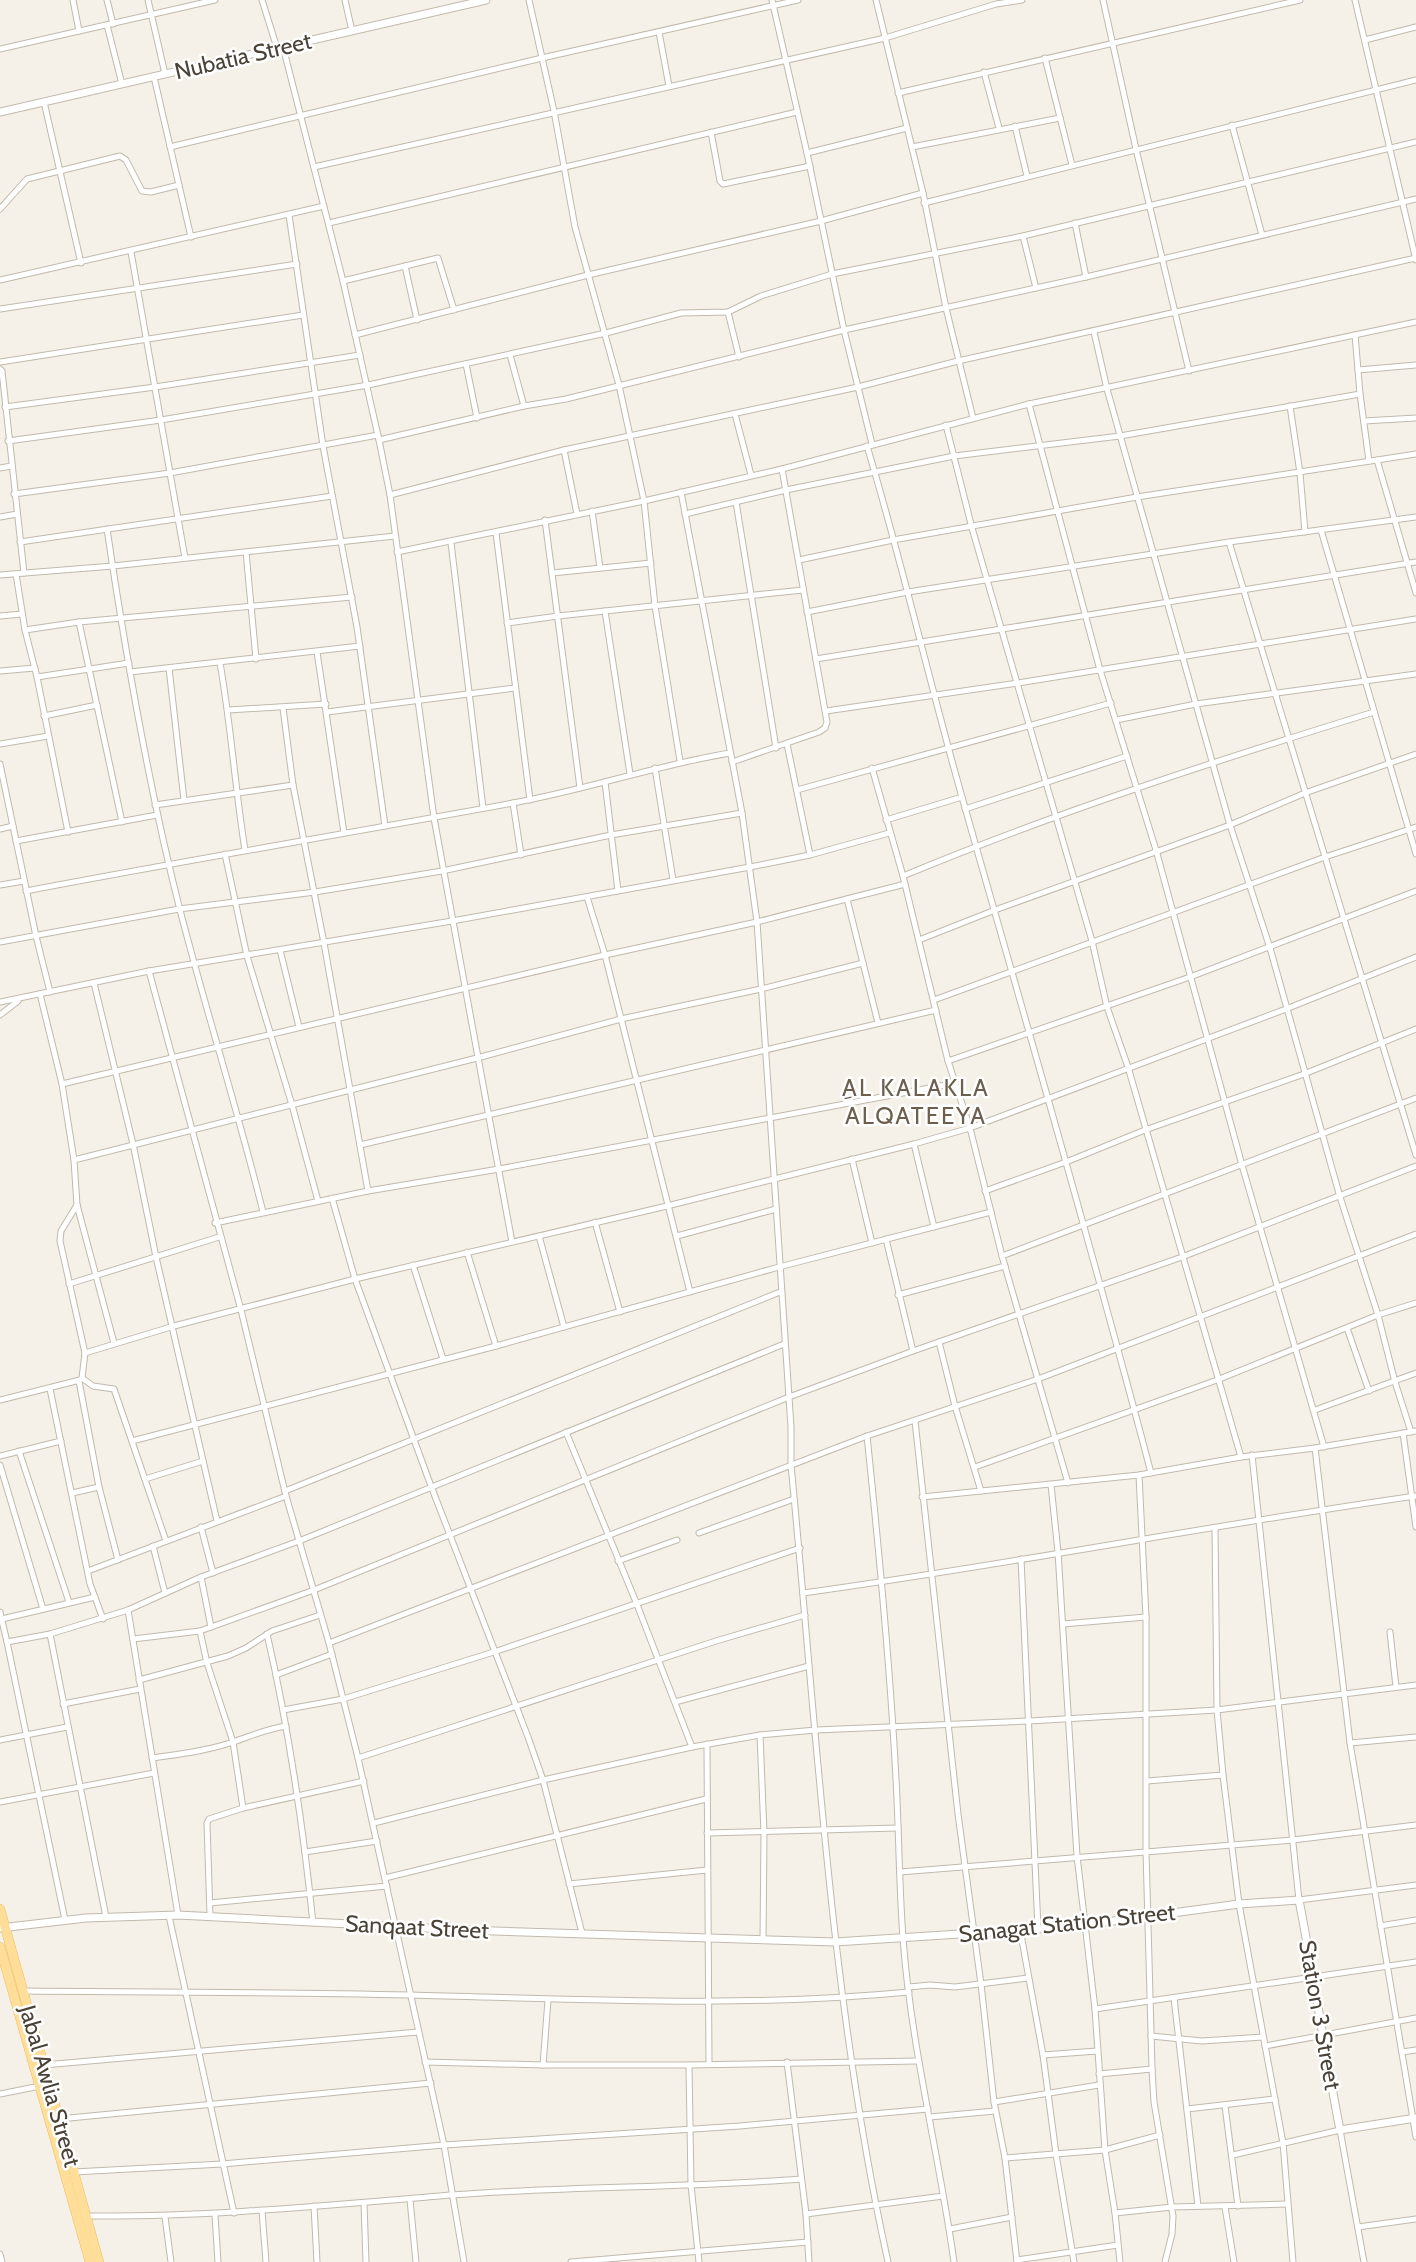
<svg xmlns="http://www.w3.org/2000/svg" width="1416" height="2262" font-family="Cabin,sans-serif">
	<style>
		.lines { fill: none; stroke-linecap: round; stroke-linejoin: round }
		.minor-casing { stroke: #c2b9ab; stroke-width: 7 }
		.tertiary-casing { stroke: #c2b9ab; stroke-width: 9 }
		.primary-casing { stroke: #ecbc61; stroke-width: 10 }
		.minor { stroke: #fff; stroke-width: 5 }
		.tertiary { stroke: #fff; stroke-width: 7 }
		.primary { stroke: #ffde99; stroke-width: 9 }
		.labels { text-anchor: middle; stroke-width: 5; stroke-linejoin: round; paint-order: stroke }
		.street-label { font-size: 23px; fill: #4a4237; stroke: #fff }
		.neighbourhood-label { font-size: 24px; letter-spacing: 2px; fill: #6d5f4d; stroke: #fff }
	</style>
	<rect width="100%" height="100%" fill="#f5f1e9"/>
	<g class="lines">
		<g class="minor-casing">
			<g id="minor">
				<polyline points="73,0 79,31"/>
				<polyline points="107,0 113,24"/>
				<polyline points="148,0 165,74"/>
				<polyline points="262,0 277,48"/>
				<polyline points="345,0 352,31"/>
				<polyline points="529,0 554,111 575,227 619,385 644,501 655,606 680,761"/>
				<polyline points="772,0 807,153 844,330 872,444"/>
				<polyline points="876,0 923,193 946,308 973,418"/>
				<polyline points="1103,0 1136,149 1189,371"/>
				<polyline points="1355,0 1416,260"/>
				<polyline points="107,25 122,84"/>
				<polyline points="659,32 669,86"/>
				<polyline points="1365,40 1416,27"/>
				<polyline points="283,47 343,281 379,440 390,495 434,818 512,1242"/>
				<polyline points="0,49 215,0"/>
				<polyline points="1045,58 1072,165"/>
				<polyline points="984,72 999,128"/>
				<polyline points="154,77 191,237"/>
				<polyline points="898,93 1300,0"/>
				<polyline points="44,102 81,263"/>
				<polyline points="1232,125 1262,235"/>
				<polyline points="1015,126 1027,176"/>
				<polyline points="711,132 720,181 723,184 810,166"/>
				<polyline points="170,147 542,58 798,0"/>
				<polyline points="912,147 1060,118"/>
				<polyline points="807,153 907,128"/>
				<polyline points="314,167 885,38 996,4 1022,0"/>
				<polyline points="924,203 1416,80"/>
				<polyline points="0,209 27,179 120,156 126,160 142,191 151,192 179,185"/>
				<polyline points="289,215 323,446 357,627 385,826"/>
				<polyline points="329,223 797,112"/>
				<polyline points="1075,223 1086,277"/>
				<polyline points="1023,236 1036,288"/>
				<polyline points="131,252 185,558"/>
				<polyline points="405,266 417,320"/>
				<polyline points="0,280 324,206"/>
				<polyline points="343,281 438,258 454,310"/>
				<polyline points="0,309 297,264"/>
				<polyline points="728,312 739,357"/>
				<polyline points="1094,332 1107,389 1230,825 1270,948 1340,1197 1378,1315 1395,1382 1411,1432"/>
				<polyline points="355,335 588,275 821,221 923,193"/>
				<polyline points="1355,335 1360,394 1369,461"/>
				<polyline points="510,355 524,406"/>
				<polyline points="0,362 303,315"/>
				<polyline points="466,364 477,418"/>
				<polyline points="0,369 2,371 24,573"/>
				<polyline points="1358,370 1416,365"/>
				<polyline points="1029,404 1100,670 1156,850 1242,1165 1324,1447"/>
				<polyline points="1290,406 1300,473 1305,532"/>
				<polyline points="5,407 155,387 360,355"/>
				<polyline points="735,414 751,475"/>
				<polyline points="1364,421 1416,418"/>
				<polyline points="946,425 972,528 1092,941 1107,1007 1128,1067 1241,1457"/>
				<polyline points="379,440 524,406 566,399 844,330 1086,277 1416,199"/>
				<polyline points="8,441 161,420 368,385 606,333 681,313 728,312 761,296 832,274 1023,236 1416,142"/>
				<path d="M 867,446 C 902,562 929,681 962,797 C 1026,1023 1092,1247 1151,1473"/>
				<polyline points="564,450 577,514"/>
				<polyline points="1377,460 1416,593"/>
				<polyline points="0,468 11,466"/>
				<path d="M 681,492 L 742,813 L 757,922 L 791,1427 L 791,1465 C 817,1731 830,2000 888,2262"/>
				<polyline points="14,494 170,473 378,435"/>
				<polyline points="390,495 564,450 858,387 958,361 1416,258"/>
				<polyline points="736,502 776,748"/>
				<polyline points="592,511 600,568"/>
				<polyline points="685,514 786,490 954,456 1120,436 1360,394"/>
				<polyline points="0,517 17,514"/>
				<polyline points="545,520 580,788"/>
				<path d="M 107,529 C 126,657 148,785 180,910 C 206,1011 238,1111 263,1212"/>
				<polyline points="1321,530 1416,854"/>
				<polyline points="496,533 530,800"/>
				<polyline points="20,542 332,496"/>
				<polyline points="1229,542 1416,1155"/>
				<polyline points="451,543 483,808"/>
				<polyline points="246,552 256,659"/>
				<polyline points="397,552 644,501 782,469 1029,404 1416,322"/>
				<polyline points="799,560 893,540 1137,497 1416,454"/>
				<polyline points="552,573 651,563"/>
				<polyline points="16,574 25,630 37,677 68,832"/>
				<polyline points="0,575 113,566 395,536"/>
				<polyline points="605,611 630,774"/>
				<polyline points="807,612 908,592 1229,542 1416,517"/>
				<polyline points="0,616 22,614"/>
				<polyline points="79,622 122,822"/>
				<polyline points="507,623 558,616 803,590"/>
				<polyline points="25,630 79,622 352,597"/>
				<polyline points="317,652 344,833"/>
				<polyline points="816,659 1416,562"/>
				<path d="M 220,663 C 231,725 235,788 245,850"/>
				<polyline points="169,668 184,800"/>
				<polyline points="0,671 35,668"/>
				<polyline points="130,672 360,646"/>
				<polyline points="37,677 129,663"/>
				<polyline points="283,708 293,785 324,943 368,1191"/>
				<polyline points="228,710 326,704"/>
				<polyline points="826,711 1018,683 1416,619"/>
				<polyline points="327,712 515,688"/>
				<polyline points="44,716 97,705"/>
				<polyline points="1116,720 1196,704 1416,674"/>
				<polyline points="0,744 48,736"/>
				<polyline points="787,744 810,855"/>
				<polyline points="732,762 819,732 825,728 827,722 782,469"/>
				<polyline points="0,764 36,936 50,992"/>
				<polyline points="655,768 673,880"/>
				<polyline points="872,768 903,876 948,1061 970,1128 1002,1256 1068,1483"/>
				<polyline points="605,782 618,891"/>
				<polyline points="797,790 1111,703"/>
				<polyline points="513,803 521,855"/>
				<polyline points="155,805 293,785"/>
				<polyline points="965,809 1127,756"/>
				<polyline points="886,820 962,797"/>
				<polyline points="0,829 13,826"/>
				<polyline points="16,841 157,815"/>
				<polyline points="225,854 247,956 292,1105 318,1201"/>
				<path d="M 903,876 C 1057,812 1215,761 1374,712"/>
				<polyline points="0,885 24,881"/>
				<path d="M 26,891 C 188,860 351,833 513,803 C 586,790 657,765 730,753"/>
				<polyline points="587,897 605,955 690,1292"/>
				<polyline points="847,899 878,1023"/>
				<polyline points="919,940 995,910 1230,825 1305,793 1416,754"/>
				<polyline points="0,942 179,909 315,892 442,871 611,835 742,813"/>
				<polyline points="280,950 299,1027"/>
				<polyline points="149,971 241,1310 286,1496 329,1643 358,1758 444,2145 464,2262"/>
				<polyline points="94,983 133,1144 156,1257 217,1521"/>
				<polyline points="40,994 62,1084 74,1160 77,1205 114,1343"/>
				<polyline points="934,1000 1325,857 1416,827"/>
				<polyline points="0,1002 149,971 452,921 750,867 810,855 889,833"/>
				<polyline points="0,1015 18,1001"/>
				<polyline points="948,1061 1190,977 1416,891"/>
				<polyline points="62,1084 605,955 757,922 905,884"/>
				<polyline points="914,1144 934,1227"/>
				<polyline points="360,1145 936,1010"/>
				<polyline points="852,1159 872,1243"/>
				<polyline points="74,1160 477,1058 621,1019 761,989 863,963"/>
				<polyline points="985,1191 1066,1162 1145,1130 1304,1074 1416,1029"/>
				<polyline points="332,1198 355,1279 431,1486 528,1737 543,1780 582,1933"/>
				<polyline points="77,1205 61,1231 60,1241 85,1353 82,1378"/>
				<polyline points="595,1222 620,1312"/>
				<polyline points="215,1223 368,1191 499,1169 956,1083"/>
				<polyline points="539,1236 564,1327"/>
				<polyline points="677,1236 776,1209"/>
				<polyline points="886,1239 913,1351"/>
				<polyline points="467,1252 496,1346"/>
				<polyline points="1002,1256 1416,1098"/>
				<polyline points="413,1265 443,1359"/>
				<polyline points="69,1284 219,1237"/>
				<polyline points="898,1295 1005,1266"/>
				<polyline points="1347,1328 1369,1391"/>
				<polyline points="939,1342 955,1406 981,1491"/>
				<polyline points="85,1353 174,1326 355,1279 667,1206 914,1144 970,1128 1286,1009 1416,957"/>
				<polyline points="82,1378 93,1386 114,1389 166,1541"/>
				<polyline points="79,1381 99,1487 118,1560"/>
				<polyline points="50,1389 90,1584 103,1619"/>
				<polyline points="0,1400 80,1380"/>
				<polyline points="1315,1410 1416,1373"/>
				<polyline points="915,1421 958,1814 981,1984 994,2102 1005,2158 1017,2262"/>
				<polyline points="566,1432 636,1602 692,1747"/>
				<polyline points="1403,1433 1416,1527"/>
				<path d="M 867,1436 C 879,1550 890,1664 896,1779 C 899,1832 899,1885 903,1938 C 911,2047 939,2154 954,2262"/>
				<polyline points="132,1441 496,1346 779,1267 991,1212"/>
				<polyline points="1315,1448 1350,1743 1416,2137"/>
				<polyline points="19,1451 69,1602"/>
				<polyline points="1252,1455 1299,1900 1416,1885"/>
				<polyline points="0,1456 61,1441"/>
				<polyline points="0,1465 43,1609"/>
				<polyline points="975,1467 1217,1380 1378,1315 1416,1303"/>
				<polyline points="1139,1475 1146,1617 1146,1851 1152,2069 1154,2102 1173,2216 1172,2234 1165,2262"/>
				<polyline points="145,1479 203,1461"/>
				<polyline points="1051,1485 1058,1552 1077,1856 1095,2009 1105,2150 1115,2213 1120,2262"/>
				<polyline points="285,1491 780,1292"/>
				<polyline points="72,1493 99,1487"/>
				<polyline points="922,1497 1139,1475 1241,1457 1315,1448 1416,1431"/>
				<polyline points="201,1527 213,1573"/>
				<polyline points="1215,1528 1217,1710 1223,1775 1239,1904 1283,2143 1293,2262"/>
				<polyline points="699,1533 794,1499"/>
				<polyline points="153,1546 165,1593"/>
				<polyline points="1021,1559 1038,1928"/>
				<polyline points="618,1561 677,1540"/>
				<polyline points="88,1571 286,1496"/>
				<polyline points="201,1577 211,1627"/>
				<path d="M 803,1593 C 1008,1565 1211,1525 1416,1496"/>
				<polyline points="128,1610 178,1915"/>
				<polyline points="0,1612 7,1642 50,1634 128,1610 201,1577 299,1541 784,1344"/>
				<polyline points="2,1619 95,1597"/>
				<polyline points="1063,1624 1146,1617"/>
				<polyline points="1390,1632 1396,1687"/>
				<polyline points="50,1634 106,1917"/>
				<path d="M 267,1634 C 289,1729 303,1826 313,1923"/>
				<polyline points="133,1639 200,1631"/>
				<polyline points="7,1642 65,1920"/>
				<polyline points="329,1643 867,1436 1038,1379 1416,1234"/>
				<polyline points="276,1675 332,1654"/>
				<polyline points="139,1680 228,1656 246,1648 272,1631 320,1615"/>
				<polyline points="675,1702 809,1666"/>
				<polyline points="63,1704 140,1689"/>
				<polyline points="283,1710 343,1699 497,1651 800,1548"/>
				<polyline points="760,1735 764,1833 763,1940"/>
				<polyline points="0,1740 67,1727"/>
				<polyline points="1350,1743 1416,1737"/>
				<polyline points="707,1744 709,2064"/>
				<path d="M 152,1758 C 179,1754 207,1751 233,1742 C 251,1736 266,1729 286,1726"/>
				<polyline points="358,1758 716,1641 805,1615"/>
				<polyline points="1147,1781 1223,1775"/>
				<polyline points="0,1802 154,1773"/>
				<polyline points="243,1808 233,1742 207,1663 200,1631 314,1590 789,1397 913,1351 1182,1257 1416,1166"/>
				<polyline points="374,1823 543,1780 692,1747 760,1735 816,1730 1029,1721 1217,1710 1416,1685"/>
				<polyline points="707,1833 898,1828"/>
				<polyline points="305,1852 377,1841"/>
				<polyline points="900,1872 1293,1840 1416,1825"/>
				<polyline points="385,1878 706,1799"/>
				<polyline points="569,1884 707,1870"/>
				<polyline points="210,1903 387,1886"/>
				<polyline points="169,1916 234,2213"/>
				<polyline points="210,1916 207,1823 209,1819 243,1808 364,1781"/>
				<polyline points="1380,1926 1416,1920"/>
				<polyline points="1020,1929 1043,2055 1056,2154 1074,2262"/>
				<polyline points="909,1987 930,1985 955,1987 1028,1978"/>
				<path d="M 23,1991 C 152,1992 281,1992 410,1995 C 577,1999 743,2008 909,1992"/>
				<polyline points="1174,1998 1198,2206"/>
				<polyline points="1095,2009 1416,1962"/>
				<polyline points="1151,2036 1202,2041 1263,2037"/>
				<polyline points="1265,2046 1416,2018"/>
				<polyline points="1402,2052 1416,2050"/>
				<polyline points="1043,2055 1097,2051"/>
				<polyline points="425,2062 543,2065 689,2065 918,2061"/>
				<polyline points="787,2062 806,2214 809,2262"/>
				<polyline points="44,2065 418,2032"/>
				<polyline points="543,2065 548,2000"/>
				<polyline points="689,2065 691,2185 699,2262"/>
				<polyline points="1099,2074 1152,2069"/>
				<polyline points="0,2094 40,2086"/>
				<polyline points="994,2102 1099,2085"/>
				<polyline points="1225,2106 1238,2206"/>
				<polyline points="1187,2109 1275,2099"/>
				<polyline points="930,2117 995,2111"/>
				<polyline points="59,2119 431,2083"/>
				<polyline points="1233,2155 1340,2130 1364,2262"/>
				<polyline points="1005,2158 1105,2150 1160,2135"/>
				<polyline points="74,2172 222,2164 444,2145 740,2126 928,2109"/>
				<polyline points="410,2200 416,2262"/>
				<polyline points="364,2203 366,2262"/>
				<polyline points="314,2206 317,2262"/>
				<polyline points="1225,2207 1234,2262"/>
				<polyline points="262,2211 266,2262"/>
				<polyline points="1115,2213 1172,2207 1288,2204"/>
				<polyline points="806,2214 943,2196"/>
				<polyline points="215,2215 218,2262"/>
				<path d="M 86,2216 C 208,2217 330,2205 451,2195 C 568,2186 685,2188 801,2179"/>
				<polyline points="165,2217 171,2262"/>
				<polyline points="1358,2227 1416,2219"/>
				<polyline points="950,2229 1012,2217"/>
				<polyline points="0,2254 2,2262"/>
				<polyline points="1017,2260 1118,2245"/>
				<polyline points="571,2262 808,2242"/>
			</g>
		</g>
		<g class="tertiary-casing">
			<g id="tertiary">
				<polyline points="0,112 486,0"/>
				<path d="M 0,1928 L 86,1918 L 178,1915 L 465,1930 L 835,1942 L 1069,1927 L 1239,1904 L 1299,1900 C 1314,1977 1325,2054 1340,2130 L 1416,2118"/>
			</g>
		</g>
		<g class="primary-casing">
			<g id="primary">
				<polyline points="0,1909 99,2262"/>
				<polyline points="0,1947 90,2262"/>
			</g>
		</g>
		<use href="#minor" class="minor"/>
		<use href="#tertiary" class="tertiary"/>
		<use href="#primary" class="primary"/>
	</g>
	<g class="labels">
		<g class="street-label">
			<text transform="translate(243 56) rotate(-13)" y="8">Nubatia Street</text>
			<text transform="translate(1067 1923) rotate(-6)" y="8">Sanagat Station Street</text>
			<text transform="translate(417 1927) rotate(3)" y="8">Sanqaat Street</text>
			<text transform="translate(1320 2015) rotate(80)" y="8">Station 3 Street</text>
			<text transform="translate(50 2086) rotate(74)" y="8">Jabal Awlia Street</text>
		</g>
		<g class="neighbourhood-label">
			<text x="916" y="1096">ِAL KALAKLA<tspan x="916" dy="28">ALQATEEYA</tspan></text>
		</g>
	</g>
</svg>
